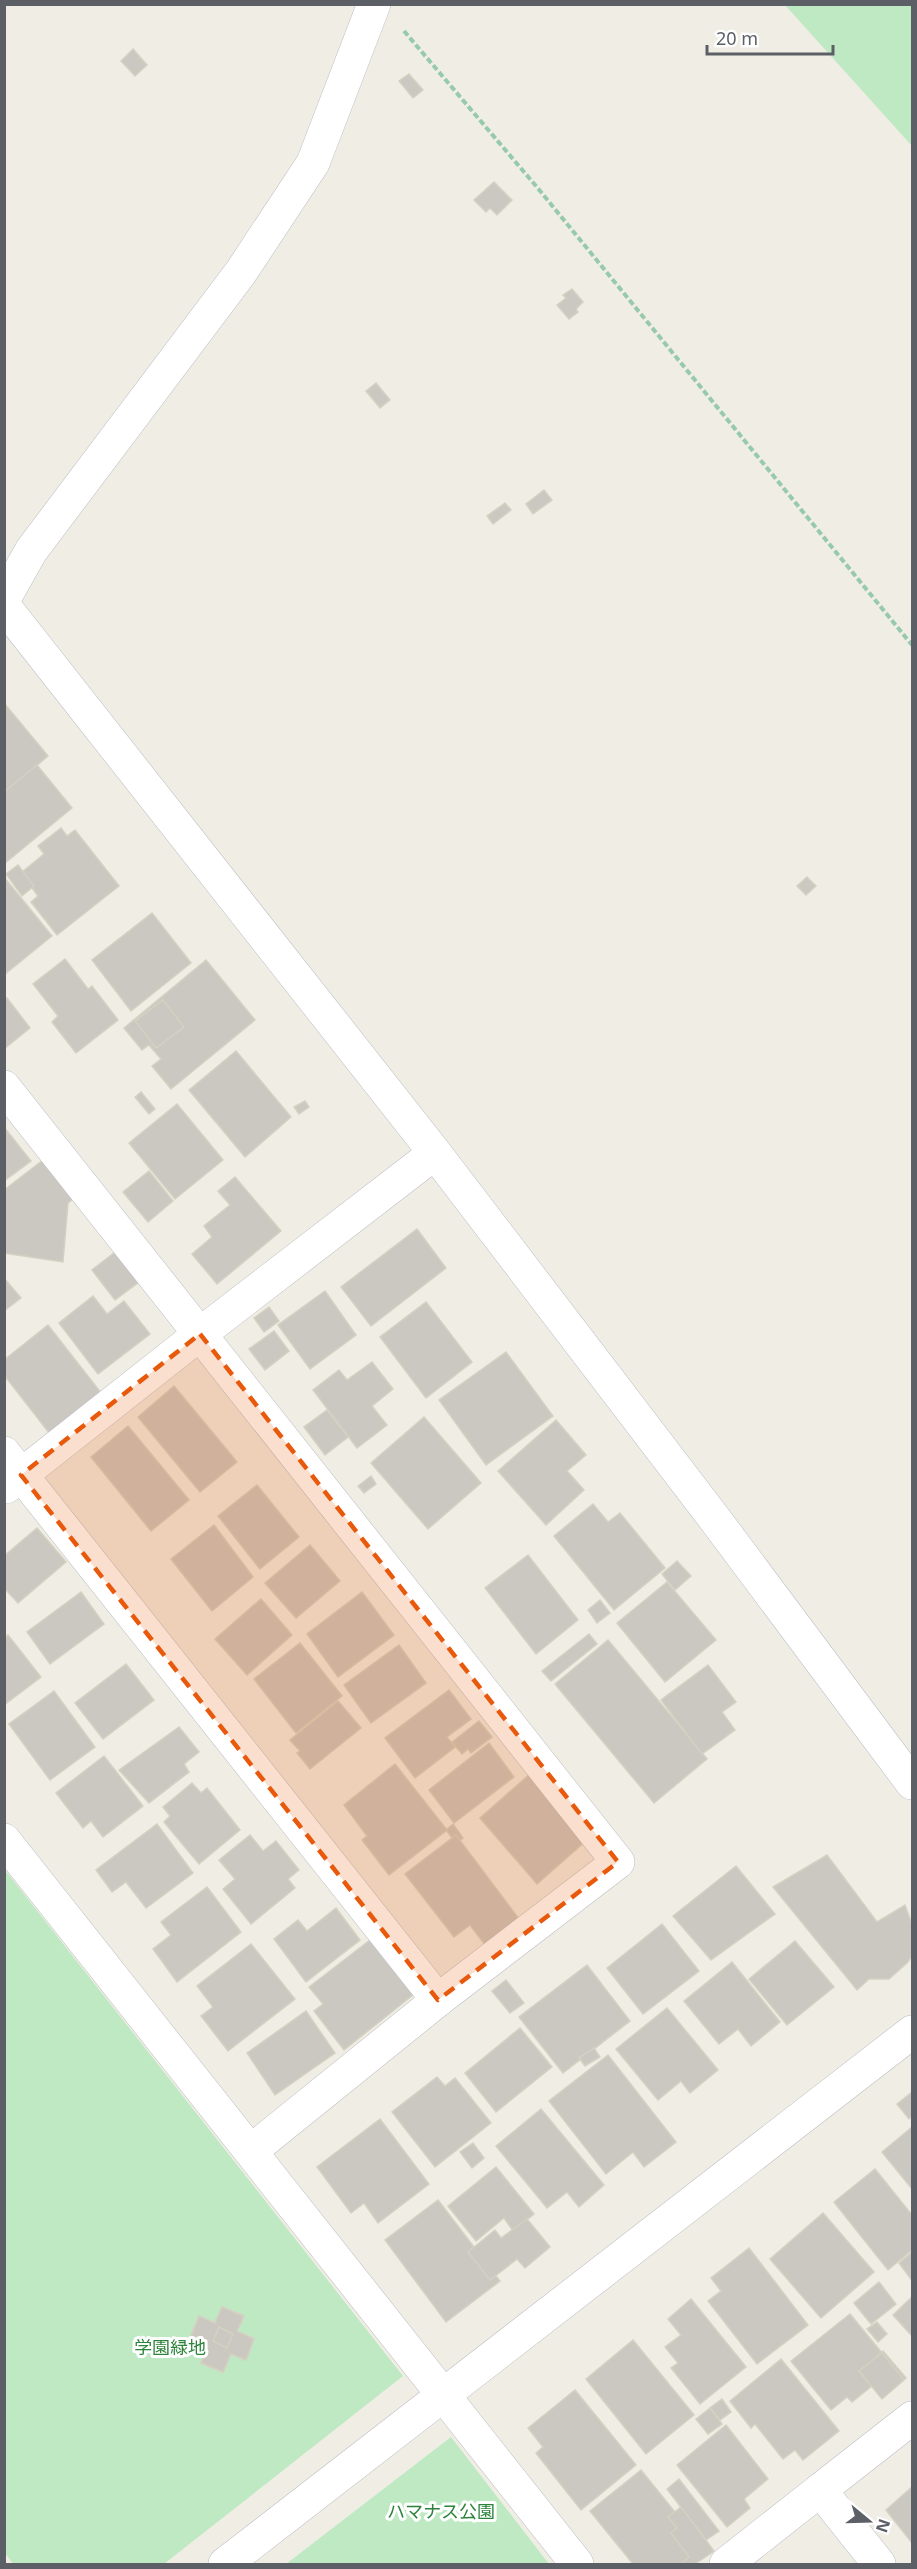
<svg xmlns="http://www.w3.org/2000/svg" width="917" height="2569" font-family="'Noto Sans','Noto Sans JP',sans-serif">
	<style>
		.green { fill: #bee9c3 }
		.building { fill: #cbc8c1; stroke: #d5d1c2; stroke-width: 1.5; fill-rule: evenodd }
		.lines { fill: none; stroke-linecap: round; stroke-linejoin: round }
		.minor-casing { stroke: #bcbdc4; stroke-width: 34 }
		.path { stroke: #96caab; stroke-width: 4; stroke-dasharray: 6 3; stroke-linecap: butt }
		.minor { stroke: #fff; stroke-width: 33 }
		.marked { fill: #e8590c; fill-opacity: 0.2; stroke: #e8590c; stroke-width: 4.5; stroke-dasharray: 12 8; stroke-linejoin: round }
		.labels { text-anchor: middle; stroke-width: 6; stroke-linejoin: round; paint-order: stroke }
		.park-label { font-size: 18px; fill: #2d833a; stroke: #fff }
	</style>
	<rect width="100%" height="100%" fill="#f0eee4"/>
	<g class="green">
		<polygon points="785,5 912,5 912,146"/>
		<polygon points="5,1870 403,2376 164,2564 13,2564 5,2553"/>
		<polygon points="451,2437 549,2564 286,2564"/>
	</g>
	<g class="building">
		<polygon points="133,49 147,65 135,76 121,61"/>
		<polygon points="409,74 423,90 413,98 399,81"/>
		<polygon points="494,182 512,200 497,215 490,208 486,212 474,200"/>
		<polygon points="572,289 583,302 576,309 578,312 569,319 557,305 566,298 563,295"/>
		<polygon points="376,383 390,400 380,408 366,391"/>
		<polygon points="544,490 552,500 533,514 526,504"/>
		<polygon points="505,503 511,510 493,524 487,516"/>
		<polygon points="4,703 48,756 4,793"/>
		<polygon points="37,765 72,808 4,864 4,792"/>
		<polygon points="61,828 67,836 75,830 119,886 57,935 31,902 38,896 21,873 44,854 38,846"/>
		<polygon points="18,865 34,886 22,896 6,874"/>
		<polygon points="4,877 52,936 4,975"/>
		<polygon points="807,877 816,886 806,895 797,886"/>
		<polygon points="152,913 191,963 131,1011 92,960"/>
		<polygon points="65,959 88,989 92,986 118,1020 76,1053 52,1022 58,1016 33,984"/>
		<polygon points="206,960 255,1020 171,1089 152,1066 161,1059 149,1045 142,1050 124,1028"/>
		<polygon points="7,998 30,1028 4,1049 4,1000"/>
		<polygon points="163,1000 184,1027 156,1048 135,1021"/>
		<polygon points="236,1051 291,1117 245,1157 189,1090"/>
		<polygon points="141,1092 155,1109 149,1114 135,1097"/>
		<polygon points="305,1101 309,1107 299,1114 294,1107"/>
		<polygon points="177,1104 223,1160 175,1199 129,1143"/>
		<polygon points="4,1127 31,1161 4,1181"/>
		<polygon points="47,1157 77,1196 68,1203 63,1262 4,1253 4,1190"/>
		<polygon points="149,1171 173,1201 148,1222 123,1192"/>
		<polygon points="235,1177 281,1231 217,1284 192,1254 212,1237 204,1226 230,1205 218,1191"/>
		<polygon points="417,1229 446,1268 371,1326 341,1287"/>
		<polygon points="119,1249 143,1279 115,1300 92,1270"/>
		<polygon points="4,1278 21,1298 4,1311"/>
		<polygon points="325,1291 356,1335 310,1369 278,1325"/>
		<polygon points="93,1296 107,1314 124,1301 150,1334 98,1374 59,1323"/>
		<polygon points="426,1302 472,1362 426,1398 380,1337"/>
		<polygon points="269,1307 279,1321 264,1332 254,1318"/>
		<polygon points="48,1325 102,1394 50,1434 4,1375 4,1360"/>
		<polygon points="274,1331 289,1351 265,1370 249,1349"/>
		<polygon points="506,1352 553,1416 486,1465 439,1400"/>
		<polygon points="372,1362 393,1389 372,1406 387,1425 357,1448 313,1390 339,1370 347,1380"/>
		<polygon points="174,1386 237,1462 200,1492 138,1417"/>
		<polygon points="327,1410 348,1437 325,1455 304,1427"/>
		<polygon points="424,1417 481,1483 428,1529 371,1463"/>
		<polygon points="556,1420 586,1455 567,1471 584,1490 546,1525 498,1471"/>
		<polygon points="128,1426 189,1500 151,1531 91,1457"/>
		<polygon points="371,1476 376,1484 364,1493 358,1486"/>
		<polygon points="257,1485 299,1537 260,1569 218,1516"/>
		<polygon points="593,1504 608,1522 620,1513 665,1568 614,1610 554,1536"/>
		<polygon points="214,1525 253,1577 212,1611 171,1559"/>
		<polygon points="37,1528 66,1562 18,1603 4,1588 4,1556"/>
		<polygon points="310,1545 340,1581 296,1618 265,1583"/>
		<polygon points="528,1555 578,1620 536,1654 485,1588"/>
		<polygon points="677,1561 691,1576 675,1590 662,1574"/>
		<polygon points="667,1582 716,1640 665,1682 617,1623"/>
		<polygon points="81,1592 104,1624 50,1664 27,1632"/>
		<polygon points="362,1592 394,1635 338,1677 307,1634"/>
		<polygon points="261,1599 292,1635 247,1675 215,1639"/>
		<polygon points="600,1600 610,1613 597,1623 588,1610"/>
		<polygon points="589,1634 597,1644 551,1681 542,1671"/>
		<polygon points="8,1635 41,1677 4,1705 4,1639"/>
		<polygon points="608,1640 707,1759 654,1803 555,1684"/>
		<polygon points="300,1643 342,1696 296,1733 254,1679"/>
		<polygon points="399,1645 426,1683 371,1723 344,1685"/>
		<polygon points="126,1664 154,1700 103,1739 75,1703"/>
		<polygon points="708,1665 736,1702 722,1712 735,1730 702,1754 661,1700"/>
		<polygon points="449,1690 471,1719 447,1737 455,1747 415,1778 385,1738"/>
		<polygon points="54,1691 95,1747 50,1780 9,1724"/>
		<polygon points="338,1701 361,1728 310,1769 297,1753 300,1751 290,1740"/>
		<polygon points="479,1721 492,1737 471,1753 468,1749 462,1754 452,1742"/>
		<polygon points="179,1727 199,1752 184,1764 189,1772 149,1803 119,1770"/>
		<polygon points="489,1743 514,1777 454,1823 429,1790"/>
		<polygon points="104,1756 143,1806 103,1837 91,1821 83,1828 56,1793"/>
		<polygon points="395,1764 447,1830 389,1875 362,1840 367,1836 344,1805"/>
		<polygon points="530,1774 587,1840 537,1884 480,1818"/>
		<polygon points="192,1783 201,1793 207,1788 240,1830 199,1864 164,1822 170,1816 163,1807"/>
		<polygon points="157,1824 193,1873 146,1908 126,1882 112,1892 96,1870"/>
		<polygon points="453,1824 463,1838 456,1843 446,1830"/>
		<polygon points="250,1835 263,1851 276,1841 299,1870 288,1879 295,1888 251,1924 223,1889 235,1879 219,1860"/>
		<polygon points="456,1835 519,1919 485,1945 470,1925 454,1937 405,1874"/>
		<polygon points="827,1855 877,1922 905,1905 912,1924 912,1955 908,1962 889,1979 869,1979 857,1990 773,1887"/>
		<polygon points="736,1866 775,1914 711,1960 673,1916"/>
		<polygon points="207,1887 241,1932 177,1982 153,1949 171,1935 161,1922"/>
		<polygon points="336,1908 360,1940 306,1982 274,1939 298,1920 307,1931"/>
		<polygon points="662,1924 699,1971 643,2014 607,1968"/>
		<polygon points="370,1940 413,1995 344,2050 314,2011 323,2004 309,1987"/>
		<polygon points="795,1941 834,1987 787,2025 749,1979"/>
		<polygon points="251,1944 295,1999 228,2051 201,2016 213,2007 197,1986"/>
		<polygon points="732,1962 780,2022 751,2046 738,2029 719,2044 684,2001"/>
		<polygon points="587,1965 630,2021 563,2073 519,2017"/>
		<polygon points="506,1980 524,2003 510,2013 492,1991"/>
		<polygon points="667,2008 718,2070 690,2093 681,2081 658,2100 616,2049"/>
		<polygon points="306,2011 335,2053 275,2095 247,2053"/>
		<polygon points="520,2028 552,2067 496,2112 465,2073"/>
		<polygon points="594,2048 600,2057 585,2066 579,2058"/>
		<polygon points="608,2055 676,2142 644,2167 633,2152 606,2174 549,2101"/>
		<polygon points="437,2077 445,2086 455,2078 491,2123 435,2167 392,2112"/>
		<polygon points="912,2092 912,2116 909,2119 897,2104"/>
		<polygon points="541,2109 604,2185 579,2207 567,2192 547,2208 496,2146"/>
		<polygon points="380,2119 429,2184 378,2223 364,2203 351,2213 317,2167"/>
		<polygon points="912,2127 912,2189 882,2152"/>
		<polygon points="473,2143 484,2158 472,2168 460,2152"/>
		<polygon points="496,2167 534,2214 513,2231 504,2218 476,2241 448,2206"/>
		<polygon points="875,2169 912,2215 912,2250 888,2270 834,2202"/>
		<polygon points="438,2200 500,2281 446,2322 385,2240"/>
		<polygon points="823,2213 874,2272 821,2318 770,2259"/>
		<polygon points="527,2219 550,2247 525,2268 517,2259 490,2280 468,2252 495,2230 501,2238"/>
		<polygon points="749,2248 808,2325 757,2364 708,2301 721,2291 711,2278"/>
		<polygon points="912,2252 912,2278 911,2279 899,2263"/>
		<polygon points="879,2282 896,2304 871,2324 854,2303"/>
		<polygon points="912,2297 912,2336 893,2315"/>
		<polygon points="691,2299 746,2367 700,2404 671,2368 678,2363 665,2347 681,2335 668,2319"/>
		<path d="M 222,2307 L 244,2316 L 237,2331 L 254,2339 L 246,2360 L 231,2354 L 223,2372 L 201,2363 L 208,2346 L 190,2338 L 199,2316 L 215,2323 ZM 219,2327 L 233,2334 L 227,2348 L 213,2341 Z"/>
		<polygon points="222,2307 244,2316 237,2331 254,2339 246,2360 231,2354 223,2372 201,2363 208,2346 190,2338 199,2316 215,2323"/>
		<polygon points="850,2314 882,2353 859,2371 872,2386 852,2402 847,2397 831,2410 791,2361"/>
		<polygon points="877,2322 887,2334 878,2342 867,2329"/>
		<polygon points="219,2327 233,2334 227,2348 213,2341"/>
		<polygon points="633,2340 694,2415 646,2454 586,2379"/>
		<polygon points="883,2351 906,2378 882,2398 860,2371"/>
		<polygon points="882,2353 904,2380 882,2399 859,2371"/>
		<polygon points="781,2359 839,2431 803,2460 795,2450 783,2459 755,2424 751,2428 730,2401"/>
		<polygon points="575,2390 636,2465 581,2510 536,2453 543,2447 528,2428"/>
		<polygon points="722,2399 731,2412 720,2420 710,2408"/>
		<polygon points="710,2408 722,2424 708,2434 696,2419"/>
		<polygon points="726,2425 768,2479 744,2499 750,2508 727,2527 677,2465"/>
		<polygon points="641,2470 704,2548 683,2564 633,2564 590,2511"/>
		<polygon points="679,2479 719,2531 706,2540 667,2489"/>
		<polygon points="912,2487 912,2543 886,2510"/>
		<polygon points="681,2507 714,2551 695,2564 681,2564 689,2557 671,2533 677,2528 668,2517"/>
	</g>
	<g class="lines">
		<g class="minor-casing">
			<g id="minor">
				<polyline points="4,599 31,551 241,272 313,163 374,4"/>
				<polyline points="4,606 435,1153 714,1518 912,1783"/>
				<polyline points="4,1087 618,1862 438,2000 251,2151"/>
				<polyline points="4,1453 438,2000"/>
				<polyline points="6,1487 200,1334 435,1153"/>
				<polyline points="4,1840 577,2564"/>
				<polyline points="820,2490 912,2418"/>
				<polyline points="225,2564 912,2032"/>
				<polyline points="726,2564 820,2490 879,2564"/>
			</g>
		</g>
		<polyline class="path" points="404,31 536,186 912,645"/>
		<use href="#minor" class="minor"/>
	</g>
	<path class="marked" d="M 200,1334 L 618,1862 L 438,2000 L 21,1475 Z"/>
	<g class="labels">
		<g class="park-label">
			<text x="170" y="2354">学園緑地</text>
			<text x="441" y="2518">ハマナス公園</text>
		</g>
	</g>
	<rect width="917" height="2569" fill="none" stroke="#5c5f66" stroke-width="12"/>
	<g transform="translate(869 2521) rotate(109)" stroke="#ffffff" stroke-width="4.5" paint-order="stroke">
	<path d="M0-4.5L10 22L0 15L-10 22Z" fill="#5c5f66"/>
	<text y="-9" font-size="16" font-weight="bold" text-anchor="middle" fill="#5c5f66">N</text>
	</g>
	<path d="M707 45v9h126v-9" fill="none" stroke="#5c5f66" stroke-width="3"/>
	<text x="716" y="45" font-size="18" fill="#5c5f66" stroke="#ffffff" stroke-width="4.5" paint-order="stroke">20 m</text>
</svg>
